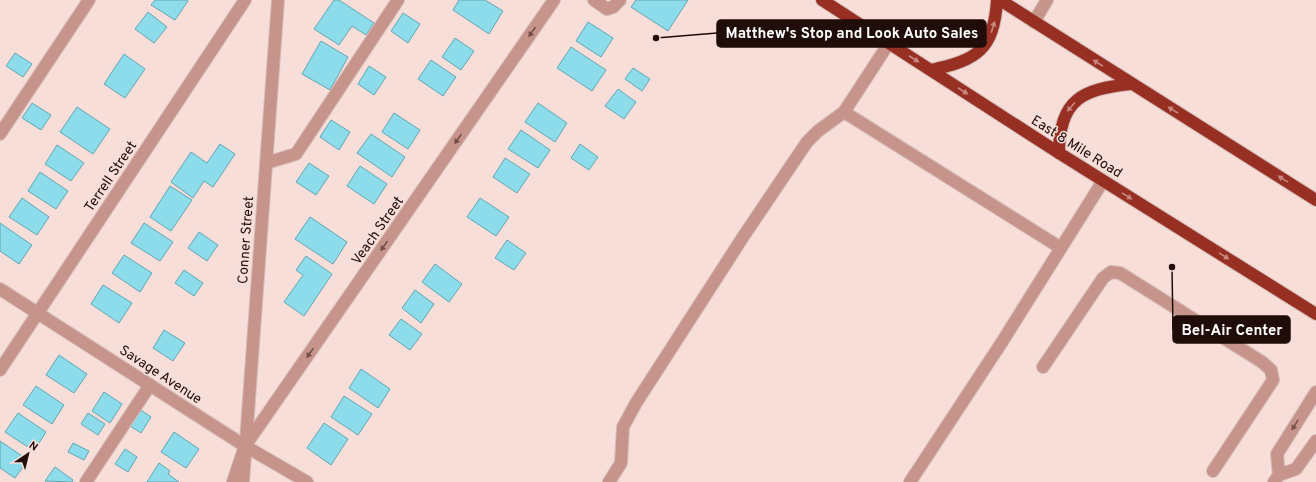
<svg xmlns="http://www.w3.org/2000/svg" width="1316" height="482" font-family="Overpass,sans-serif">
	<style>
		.building { fill: #8cdceb; stroke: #63a6b3 }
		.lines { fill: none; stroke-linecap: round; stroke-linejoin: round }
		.minor-casing { stroke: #d5bcb8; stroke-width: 14 }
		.highway-casing { stroke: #d5bcb8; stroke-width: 14 }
		.minor { stroke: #c7948b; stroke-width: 12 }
		.highway { stroke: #972f22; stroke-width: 12 }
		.oneway { fill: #c7867e }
		.oneway2 { fill: #74504a }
		.labels { text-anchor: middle; stroke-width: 3; stroke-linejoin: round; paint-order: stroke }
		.street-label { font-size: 14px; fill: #200c09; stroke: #f7ded9 }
		.leader { fill: none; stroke: #200c09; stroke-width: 1.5 }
		.callout-dot { fill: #200c09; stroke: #f7ded9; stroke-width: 1.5 }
		.callout { fill: #200c09; stroke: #200c09; stroke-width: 1.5 }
		.callout-label { font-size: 15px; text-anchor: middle; font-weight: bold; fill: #fff }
	</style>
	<rect width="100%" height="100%" fill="#f7ded9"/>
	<g class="building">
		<polygon points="155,0 186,0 188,1 175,20 151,5"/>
		<polygon points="334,0 339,0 374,23 366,35 352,26 339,45 314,29"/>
		<polygon points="459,0 485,0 503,11 489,34 453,10"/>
		<polygon points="636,0 688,0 668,31 631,7"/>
		<polygon points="148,12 167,27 154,43 135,29"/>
		<polygon points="403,13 420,24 408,43 391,31"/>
		<polygon points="588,22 613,38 601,57 576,41"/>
		<polygon points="455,38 474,51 461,70 442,57"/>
		<polygon points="321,41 348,57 330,90 302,74"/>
		<polygon points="571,47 606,70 592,91 557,68"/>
		<polygon points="15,53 32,64 23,77 6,66"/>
		<polygon points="124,54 145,69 125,98 104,84"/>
		<polygon points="431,60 456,77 443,96 418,79"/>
		<polygon points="369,66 386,77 374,95 358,84"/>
		<polygon points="633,68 650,79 642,91 625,79"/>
		<polygon points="618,89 636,102 624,119 605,106"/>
		<polygon points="32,103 51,115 41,130 22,118"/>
		<polygon points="538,103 567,123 555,142 525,122"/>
		<polygon points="77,107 110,129 93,154 60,132"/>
		<polygon points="394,113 420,130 408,149 382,132"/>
		<polygon points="331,120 350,132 339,150 320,137"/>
		<polygon points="521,130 550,150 538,168 508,149"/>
		<polygon points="371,134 405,157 392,177 357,153"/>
		<polygon points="220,144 235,154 213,187 204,181 193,198 171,182 191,152 207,163"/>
		<polygon points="580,144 598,157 589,170 571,158"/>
		<polygon points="57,145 84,163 71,181 45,164"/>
		<polygon points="505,158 530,174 517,193 493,177"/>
		<polygon points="309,163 329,176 316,195 296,182"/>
		<polygon points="360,166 387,184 374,204 347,186"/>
		<polygon points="40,172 68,191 56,209 28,191"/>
		<polygon points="170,186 192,200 171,231 150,217"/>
		<polygon points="22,198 49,217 37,235 9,217"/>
		<polygon points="480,198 509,217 496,236 467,217"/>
		<polygon points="310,217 347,242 333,264 295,239"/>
		<polygon points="0,223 32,245 19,264 0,251"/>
		<polygon points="144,223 173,242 160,261 131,243"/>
		<polygon points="199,232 218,245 207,261 188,248"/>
		<polygon points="507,240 526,253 514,270 495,258"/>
		<polygon points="124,255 152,273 140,292 112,273"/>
		<polygon points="306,256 332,274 304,316 284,302 303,275 296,270"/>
		<polygon points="435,264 462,284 449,302 422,282"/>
		<polygon points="184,270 203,283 194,296 175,283"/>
		<polygon points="103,285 132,303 119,323 91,304"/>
		<polygon points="415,290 434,304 421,323 402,308"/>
		<polygon points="401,319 422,334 410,350 389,335"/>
		<polygon points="164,330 185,343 173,361 153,348"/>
		<polygon points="59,355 87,374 74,393 46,375"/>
		<polygon points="361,369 390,389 378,408 349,388"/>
		<polygon points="36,386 64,405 52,424 23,405"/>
		<polygon points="104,392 122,404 110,423 92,411"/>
		<polygon points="344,396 372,414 358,435 331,417"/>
		<polygon points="141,410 151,417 141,433 130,426"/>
		<polygon points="18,413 46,432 34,451 5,432"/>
		<polygon points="88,413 105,424 98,435 81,424"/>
		<polygon points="324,423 348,439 331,465 307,448"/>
		<polygon points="174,432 199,449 186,468 161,452"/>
		<polygon points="0,441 28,460 15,478 0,468"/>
		<polygon points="73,443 89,451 84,460 68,452"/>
		<polygon points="125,449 137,457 128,472 115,464"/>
		<polygon points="159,463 170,471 168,474 179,482 147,482"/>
		<polygon points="55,467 73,480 72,482 45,481"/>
	</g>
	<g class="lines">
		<g class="minor-casing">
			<g id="minor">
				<polyline points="594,0 607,9 613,7 620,0"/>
				<polyline points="1034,22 1047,0"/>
				<polyline points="889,43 844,112 1061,248"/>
				<polyline points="0,134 89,0"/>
				<polyline points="266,163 296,154 398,0"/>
				<polyline points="0,289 245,446 307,482"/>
				<polyline points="1043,367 1103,278 1111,272 1120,273 1262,362 1271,370 1273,380 1213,471"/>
				<polyline points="0,370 245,0"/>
				<polyline points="1279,475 1277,454 1316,392"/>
				<polyline points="86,482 150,385"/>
				<polyline points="233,482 245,446 554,0"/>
				<polyline points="243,482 278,0"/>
				<polyline points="609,482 621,463 623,427 636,403 743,237 807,142 818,131 844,112"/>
				<polyline points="910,482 1002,342 1103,181"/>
				<polyline points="1274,482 1279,475 1296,469 1316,441"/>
			</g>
		</g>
		<g class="highway-casing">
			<g id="highway">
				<polyline points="822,0 1059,153 1316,314"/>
				<polyline points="1000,0 1316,200"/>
				<path d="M 931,70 C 977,60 994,50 997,0"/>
				<path d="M 1059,153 C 1059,99 1083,89 1131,84"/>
			</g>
		</g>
		<use href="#minor" class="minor"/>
		<use href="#highway" class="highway"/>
	</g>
	<defs><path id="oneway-solid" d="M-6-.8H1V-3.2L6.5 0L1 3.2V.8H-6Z"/></defs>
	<g class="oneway">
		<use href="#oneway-solid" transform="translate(993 27) rotate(-73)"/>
		<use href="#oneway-solid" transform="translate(914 59) rotate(33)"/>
		<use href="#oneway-solid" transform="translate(1098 63) rotate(-147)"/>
		<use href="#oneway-solid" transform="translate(963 91) rotate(33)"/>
		<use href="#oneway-solid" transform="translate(1071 107) rotate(132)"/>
		<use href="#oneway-solid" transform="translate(1173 110) rotate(-148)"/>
		<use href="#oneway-solid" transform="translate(1283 179) rotate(-148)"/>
		<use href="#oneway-solid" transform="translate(1127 196) rotate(32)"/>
		<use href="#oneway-solid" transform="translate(1224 256) rotate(32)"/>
	</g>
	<g class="oneway2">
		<use href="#oneway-solid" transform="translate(532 32) rotate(125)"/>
		<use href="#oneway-solid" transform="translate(458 139) rotate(125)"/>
		<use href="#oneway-solid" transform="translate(384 246) rotate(125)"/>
		<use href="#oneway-solid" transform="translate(310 353) rotate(125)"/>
		<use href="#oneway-solid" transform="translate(1295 425) rotate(122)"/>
	</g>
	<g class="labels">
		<g class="street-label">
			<text transform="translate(1077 146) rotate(32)" y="5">East 8 Mile Road</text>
			<text transform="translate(110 176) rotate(-56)" y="5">Terrell Street</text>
			<text transform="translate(377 230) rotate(-55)" y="5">Veach Street</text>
			<text transform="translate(245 240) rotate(-86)" y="5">Conner Street</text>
			<text transform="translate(161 374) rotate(33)" y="5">Savage Avenue</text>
		</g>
	</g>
	<path class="leader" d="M656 38L717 33M1172 267L1173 330"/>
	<g class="callout-dot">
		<circle cx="656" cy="38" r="4"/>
		<circle cx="1172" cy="267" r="4"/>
	</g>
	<g class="callout">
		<rect x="717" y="20" width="269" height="27" rx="4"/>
		<rect x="1173" y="316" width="117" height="27" rx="4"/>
	</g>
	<g class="callout-label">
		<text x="852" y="38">Matthew's Stop and Look Auto Sales</text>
		<text x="1232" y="335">Bel-Air Center</text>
	</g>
	<g transform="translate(28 454) rotate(35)" stroke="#f7ded9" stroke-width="3" paint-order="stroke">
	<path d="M0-3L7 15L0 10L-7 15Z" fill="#200c09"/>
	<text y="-6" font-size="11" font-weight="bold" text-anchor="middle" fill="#200c09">N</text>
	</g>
</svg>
